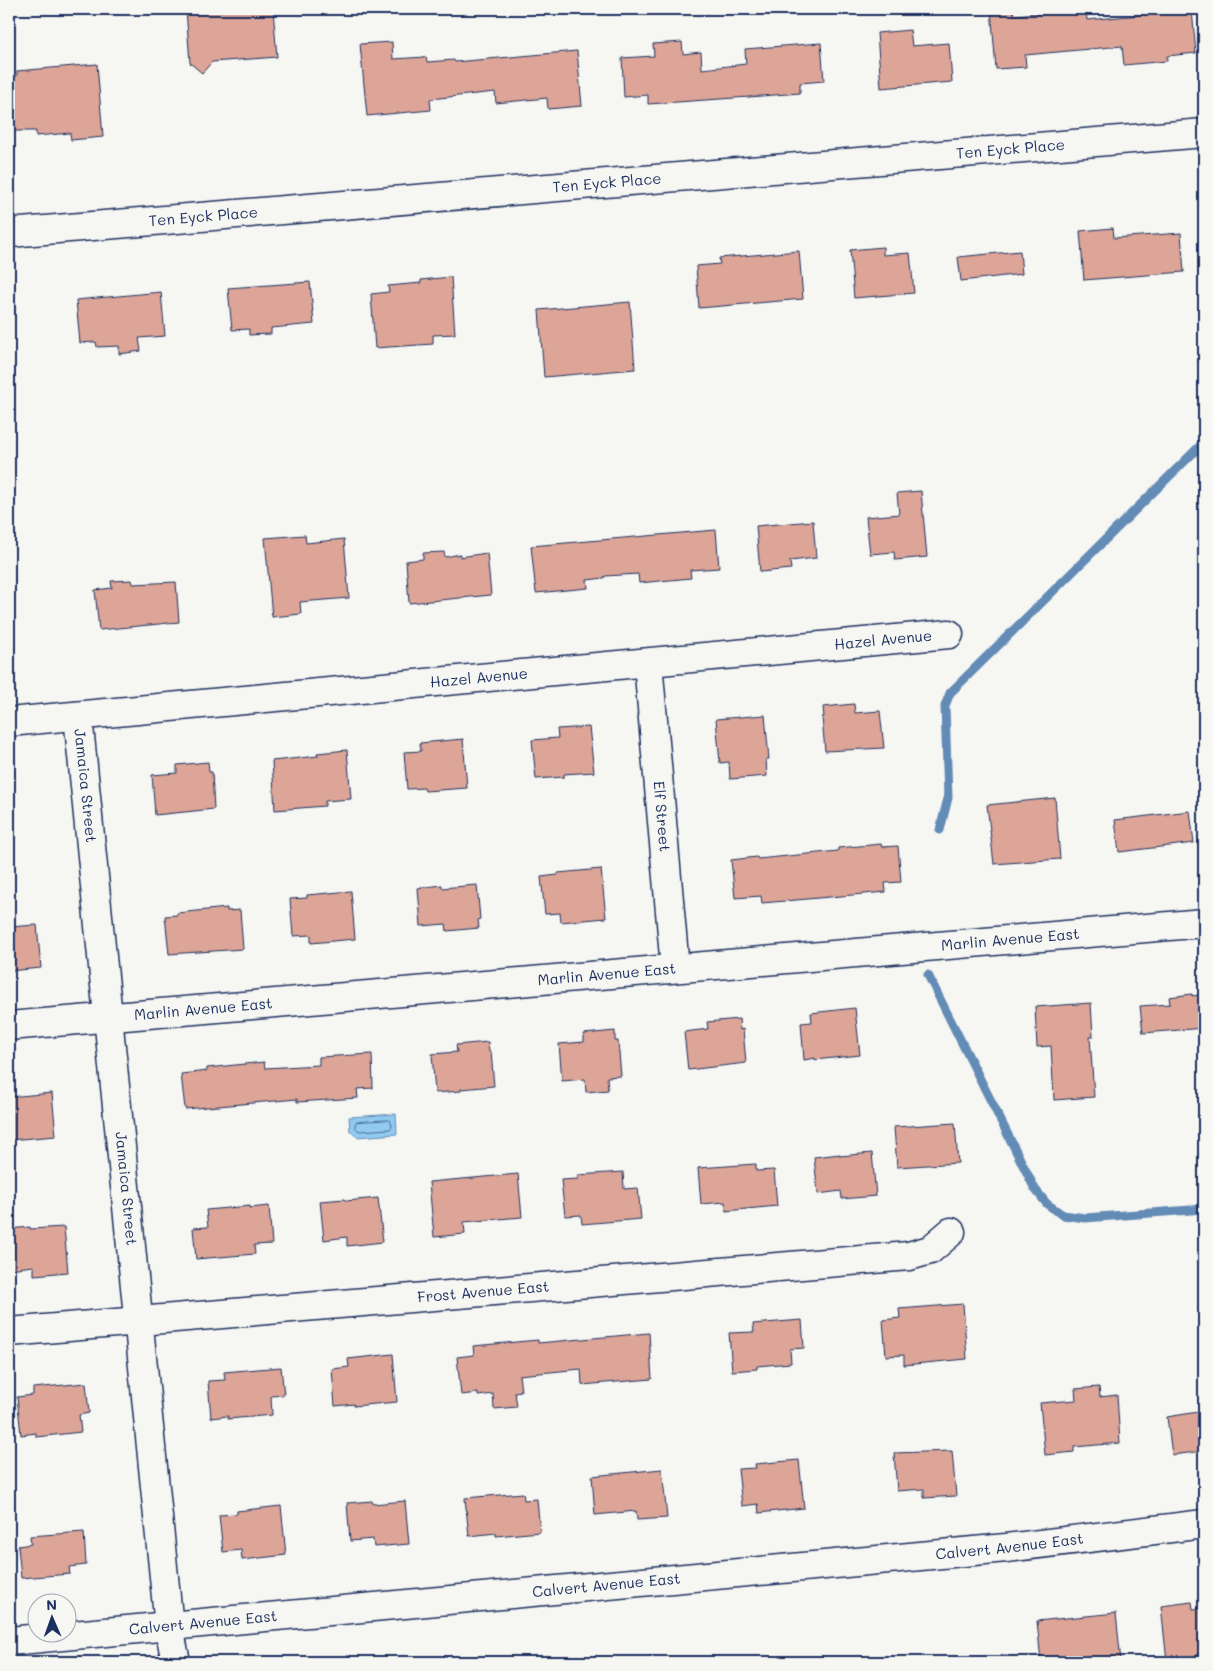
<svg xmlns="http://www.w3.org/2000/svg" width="1213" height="1671" font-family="Mali,sans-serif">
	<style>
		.water { fill: #92c9f0; stroke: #628bb6 }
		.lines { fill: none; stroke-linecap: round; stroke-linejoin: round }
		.shore { stroke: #4b6d98; stroke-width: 1 }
		.stream { stroke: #628bb6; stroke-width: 9 }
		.building { fill: #dda597; stroke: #1b2f5e }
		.street-casing { stroke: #1b2f5e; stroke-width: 31 }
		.street { stroke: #f6f6f2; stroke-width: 28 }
		.labels { text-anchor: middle; stroke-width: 4.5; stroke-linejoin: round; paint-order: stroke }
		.street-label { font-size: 15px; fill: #1b2f5e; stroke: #f6f6f2 }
	</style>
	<rect width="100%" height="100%" fill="#f6f6f2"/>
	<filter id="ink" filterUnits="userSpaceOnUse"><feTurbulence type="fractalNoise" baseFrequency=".02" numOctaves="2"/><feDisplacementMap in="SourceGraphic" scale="10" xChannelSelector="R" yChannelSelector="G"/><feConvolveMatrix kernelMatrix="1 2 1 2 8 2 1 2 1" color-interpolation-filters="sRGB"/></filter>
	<g filter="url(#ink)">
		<polygon class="water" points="396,1114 397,1134 357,1137 350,1131 349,1117"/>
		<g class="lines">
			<polygon class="shore" points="389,1120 391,1122 392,1127 390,1129 359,1131 355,1127 355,1124 356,1122"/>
			<g class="stream">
				<polyline points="940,830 948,798 945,706 950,693 1204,442"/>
				<polyline points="928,975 1035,1189 1047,1204 1063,1215 1085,1218 1204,1209"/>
			</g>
		</g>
		<g class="building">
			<polygon points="186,9 273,9 277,57 212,62 202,73 190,63"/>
			<polygon points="991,9 1013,9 1014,15 1086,9 1087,20 1192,10 1196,53 1167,56 1167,61 1124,65 1122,46 1025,55 1026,67 996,69"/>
			<polygon points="910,30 912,46 949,43 952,82 881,88 877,33"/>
			<polygon points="392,42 393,59 426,57 427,62 454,60 455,62 577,51 582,106 548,109 547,98 496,103 495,92 430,99 431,110 367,116 360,44"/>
			<polygon points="682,42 683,54 701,52 702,69 746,64 745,49 821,43 824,81 800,83 800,93 749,97 648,104 648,95 624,97 622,58 654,56 653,44"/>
			<polygon points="97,64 103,137 71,140 70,133 36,136 36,131 9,131 9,77 17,76 17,71"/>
			<polygon points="1113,228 1114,238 1181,233 1184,272 1084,280 1080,231"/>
			<polygon points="883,247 883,255 910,253 914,293 854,298 850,250"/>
			<polygon points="799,251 803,299 699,308 696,266 720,264 719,258"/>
			<polygon points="1020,251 1022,274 961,281 958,257"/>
			<polygon points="451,277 455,334 433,335 433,344 375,348 371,294 389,292 388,286 421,283 421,280"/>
			<polygon points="310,282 314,324 271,328 271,334 249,335 249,329 232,330 228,288"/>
			<polygon points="161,292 165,336 139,338 141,351 119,354 119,346 97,347 96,342 80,343 76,300"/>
			<polygon points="630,302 635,369 544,377 539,310"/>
			<polygon points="921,491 927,557 895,560 894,552 870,554 866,517 899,514 897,493"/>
			<polygon points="813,521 816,558 790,561 791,569 760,572 756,526"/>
			<polygon points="716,530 719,568 690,570 691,578 639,583 638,574 605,576 604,578 587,580 588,588 536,593 531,546"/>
			<polygon points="305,535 306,543 344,539 349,598 300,602 301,614 272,617 265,538"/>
			<polygon points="444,552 445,557 460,554 460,557 487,553 491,595 409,603 406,561 423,559 423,553"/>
			<polygon points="132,580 133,584 176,582 179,622 99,630 95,590 112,588 111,581"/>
			<polygon points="854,704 855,713 880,711 884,748 825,751 822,717 824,717 823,707"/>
			<polygon points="765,715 769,759 766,759 767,776 730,779 729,762 720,763 716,719"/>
			<polygon points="589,727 594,772 564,774 564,777 536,779 532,740 558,738 557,729"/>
			<polygon points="463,739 467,788 425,791 424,788 407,789 404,752 421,751 420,743"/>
			<polygon points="347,750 351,799 325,801 325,806 275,810 272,761 318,756 317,753"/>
			<polygon points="208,762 209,772 212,772 214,809 155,815 152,775 177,773 177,765"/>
			<polygon points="1055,798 1060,859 994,864 987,805"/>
			<polygon points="1190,811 1194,843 1119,852 1115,820"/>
			<polygon points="881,844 882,847 898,846 901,882 885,883 886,892 762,903 761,896 735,898 731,860 757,857 758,859 838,851 838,848"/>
			<polygon points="601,869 606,918 561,922 560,913 545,914 541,877 558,875 558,873"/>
			<polygon points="442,885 442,888 477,885 480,919 478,920 479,928 447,931 446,924 421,926 418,888"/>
			<polygon points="351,891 355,939 311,943 311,935 293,936 290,899 307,898 307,895"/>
			<polygon points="227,908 227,911 240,910 243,949 169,954 165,916 177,915 177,913"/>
			<polygon points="37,925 41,968 9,971 9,927"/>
			<polygon points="1192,994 1192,996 1204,994 1204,1028 1143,1033 1140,1006 1170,1004 1169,997"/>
			<polygon points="1091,1003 1093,1037 1090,1037 1094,1097 1054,1100 1051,1046 1037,1047 1035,1007"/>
			<polygon points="855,1008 860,1055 815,1060 815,1058 804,1060 801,1023 812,1022 811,1013"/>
			<polygon points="739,1019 740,1030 743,1029 746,1063 688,1070 684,1032 708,1029 707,1022"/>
			<polygon points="615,1031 615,1041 618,1041 621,1076 607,1077 608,1090 586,1092 585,1079 562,1081 559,1044 584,1042 584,1034"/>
			<polygon points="488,1042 489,1052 491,1052 494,1086 461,1089 461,1091 435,1093 432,1054 457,1052 456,1045"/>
			<polygon points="372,1054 373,1088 357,1089 358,1098 297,1102 297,1099 185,1109 181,1074 207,1071 207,1068 264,1062 265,1068 319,1065 319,1057"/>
			<polygon points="52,1093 56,1136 9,1140 9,1097"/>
			<polygon points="955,1123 958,1163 897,1167 894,1127"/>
			<polygon points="872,1153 876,1196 842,1199 841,1191 818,1194 814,1157 840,1154 840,1156"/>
			<polygon points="756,1164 756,1171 774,1170 777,1206 726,1211 725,1202 701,1204 698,1168"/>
			<polygon points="623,1172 624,1189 638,1188 641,1219 582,1224 581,1215 565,1216 561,1180 578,1179 578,1175"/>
			<polygon points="518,1174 522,1217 464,1222 465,1234 434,1237 429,1182"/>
			<polygon points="378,1198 383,1242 347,1246 347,1237 324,1240 320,1201 345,1199 346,1201"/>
			<polygon points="250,1206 250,1208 269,1206 272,1244 254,1245 255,1254 196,1259 193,1228 208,1227 206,1210"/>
			<polygon points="30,1227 30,1229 64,1227 68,1272 34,1275 34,1266 9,1269 9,1229"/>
			<polygon points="963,1304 967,1359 904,1365 904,1355 886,1356 883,1320 900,1318 899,1309"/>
			<polygon points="802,1320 804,1348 790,1349 791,1363 757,1366 757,1369 732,1371 729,1333 754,1332 753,1324"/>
			<polygon points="649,1333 652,1379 582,1385 581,1369 519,1375 521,1391 515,1392 517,1407 494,1409 493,1394 478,1396 478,1393 461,1395 457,1357 474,1355 473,1346 538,1340 538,1343"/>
			<polygon points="393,1354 397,1402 354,1406 354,1404 335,1406 332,1369 349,1367 348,1359"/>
			<polygon points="281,1367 284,1395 271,1396 272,1415 228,1419 228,1416 211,1418 208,1381 225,1380 224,1372"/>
			<polygon points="86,1383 89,1413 79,1415 81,1432 36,1437 36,1433 21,1435 17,1397 33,1395 33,1388"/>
			<polygon points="1099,1387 1100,1397 1117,1395 1120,1443 1074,1447 1074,1452 1045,1455 1040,1403 1076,1400 1075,1389"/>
			<polygon points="1204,1411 1204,1451 1172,1455 1167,1417"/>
			<polygon points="952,1451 956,1496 924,1498 924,1489 897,1491 894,1453"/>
			<polygon points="799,1460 804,1508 759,1513 758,1504 742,1506 738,1469 756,1468 755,1464"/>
			<polygon points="662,1469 667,1518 637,1520 636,1511 595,1515 592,1476"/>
			<polygon points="523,1493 524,1500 537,1499 540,1532 496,1536 496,1533 469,1536 465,1498"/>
			<polygon points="372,1501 373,1504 405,1501 409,1544 374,1547 373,1539 350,1541 347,1503"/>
			<polygon points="281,1506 286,1555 242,1560 241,1550 223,1552 219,1515 237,1514 237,1511"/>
			<polygon points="84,1532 86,1565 69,1567 70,1574 21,1578 18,1546 31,1544 30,1536"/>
			<polygon points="1192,1602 1193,1609 1204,1608 1204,1662 1167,1662 1161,1606"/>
			<polygon points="1116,1613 1121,1662 1041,1662 1037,1621"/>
		</g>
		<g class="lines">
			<g class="street-casing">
				<g id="street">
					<path id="s1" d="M 9,233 L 1204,133"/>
					<path id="s2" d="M 648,663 L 675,968"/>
					<path id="s3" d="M 78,716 C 110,1019 139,1323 169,1627 L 176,1662"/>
					<path id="s4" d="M 9,722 L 949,634"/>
					<path id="s5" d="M 9,1026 L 1204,923"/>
					<path id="s6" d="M 9,1332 L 909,1256 L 930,1250 L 951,1232"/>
					<path id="s7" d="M 9,1641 L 1006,1548 L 1204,1524"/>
				</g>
			</g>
			<use href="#street" class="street"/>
		</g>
	</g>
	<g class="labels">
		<g class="street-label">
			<text dy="5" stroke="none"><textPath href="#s1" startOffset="1005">Ten Eyck Place</textPath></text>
			<text dy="5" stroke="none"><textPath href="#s1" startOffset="600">Ten Eyck Place</textPath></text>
			<text dy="5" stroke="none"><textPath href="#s1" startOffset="195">Ten Eyck Place</textPath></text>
			<text dy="5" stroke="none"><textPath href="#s4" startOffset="878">Hazel Avenue</textPath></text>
			<text dy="5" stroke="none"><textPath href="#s4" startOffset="472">Hazel Avenue</textPath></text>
			<text dy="5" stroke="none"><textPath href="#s3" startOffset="70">Jamaica Street</textPath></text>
			<text dy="5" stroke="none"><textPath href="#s2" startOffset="154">Elf Street</textPath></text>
			<text dy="5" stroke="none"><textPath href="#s5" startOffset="1005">Marlin Avenue East</textPath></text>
			<text dy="5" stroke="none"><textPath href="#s5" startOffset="600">Marlin Avenue East</textPath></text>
			<text dy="5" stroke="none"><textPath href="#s5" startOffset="195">Marlin Avenue East</textPath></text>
			<text dy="5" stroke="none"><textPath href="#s3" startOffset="475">Jamaica Street</textPath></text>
			<text dy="5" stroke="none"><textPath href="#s6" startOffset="476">Frost Avenue East</textPath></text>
			<text dy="5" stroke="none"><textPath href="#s7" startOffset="1005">Calvert Avenue East</textPath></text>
			<text dy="5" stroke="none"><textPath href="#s7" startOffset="600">Calvert Avenue East</textPath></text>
			<text dy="5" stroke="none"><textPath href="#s7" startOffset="195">Calvert Avenue East</textPath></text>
		</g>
	</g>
	<rect width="1213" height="1671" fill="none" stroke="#f6f6f2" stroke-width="30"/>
	<rect x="15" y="15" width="1183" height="1641" fill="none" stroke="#1b2f5e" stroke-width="2" filter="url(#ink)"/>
	<g transform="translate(52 1618) rotate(358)"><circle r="24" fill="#f6f6f2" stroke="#9ea6b7"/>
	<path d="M0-4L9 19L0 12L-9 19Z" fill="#1b2f5e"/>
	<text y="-8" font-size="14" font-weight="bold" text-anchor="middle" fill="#1b2f5e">N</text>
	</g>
</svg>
